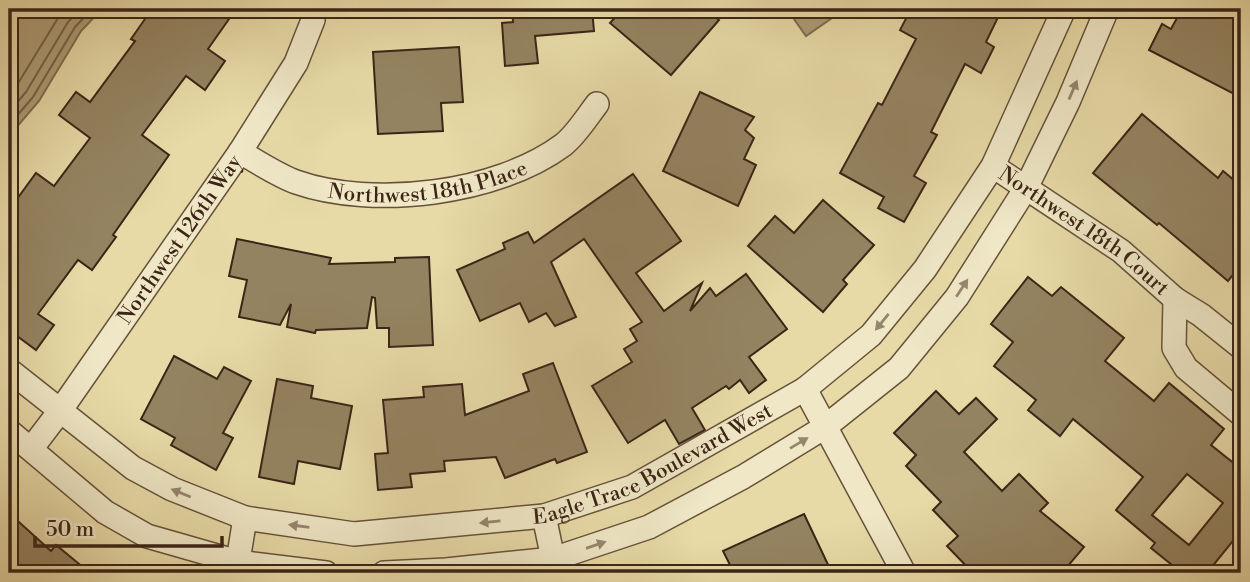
<svg xmlns="http://www.w3.org/2000/svg" width="1250" height="582" font-family="'Libre Bodoni',serif">
	<style>
		.water { fill: #ad9c76; stroke: #7f6c50; stroke-width: 2 }
		.lines { fill: none; stroke-linecap: round; stroke-linejoin: round }
		.shore { stroke: #746046; stroke-width: 2 }
		.building { fill: #948361; stroke: #3b2516; stroke-width: 2; fill-rule: evenodd }
		.street-casing { stroke: #66523a; stroke-width: 26 }
		.street { stroke: #efe7c6; stroke-width: 23 }
		.oneway { fill: #95866e }
		.labels { text-anchor: middle; stroke-width: 5; stroke-linejoin: round; paint-order: stroke }
		.street-label { font-size: 21px; fill: #3b2516; stroke: #efe7c6 }
	</style>
	<rect width="100%" height="100%" fill="#e7daa7"/>
	<filter id="stains"><feTurbulence type="fractalNoise" baseFrequency=".00286" numOctaves="4"/><feColorMatrix values="0 0 0 0 .2 0 0 0 0 .09 0 0 0 0 .02 0 0 0 .5 -.17"/></filter>
	<radialGradient id="worn" r=".72"><stop offset=".6" stop-color="#630" stop-opacity="0"/><stop offset="1" stop-color="#630" stop-opacity=".3"/></radialGradient>
	<g class="water">
		<polygon points="9,9 102,9 81,31 39,101 9,136"/>
		<polygon points="787,9 845,9 806,36"/>
	</g>
	<g class="lines">
		<g class="shore">
			<polyline points="9,96 17,85 58,18 66,9"/>
			<polyline points="9,112 26,92 68,22 80,9"/>
			<polyline points="9,125 33,97 75,27 92,9"/>
		</g>
	</g>
	<g class="building">
		<polygon points="152,9 236,9 208,49 225,61 205,90 186,76 142,135 169,155 113,235 116,237 92,270 78,260 38,314 54,325 36,350 9,330 9,210 36,173 54,186 90,138 59,115 76,92 90,102 135,41 131,39"/>
		<polygon points="512,9 592,9 594,31 535,36 538,63 505,66 502,23 513,22"/>
		<polygon points="623,9 706,9 719,20 671,75 610,23"/>
		<polygon points="911,9 1002,9 986,42 994,47 981,73 965,64 931,132 937,135 914,176 926,183 904,222 878,208 884,197 840,173 878,103 882,105 916,39 900,30"/>
		<polygon points="1182,9 1241,9 1241,84 1236,95 1149,50 1162,24 1171,29"/>
		<polygon points="459,47 463,102 441,103 443,131 378,134 373,52"/>
		<polygon points="700,92 754,117 745,130 754,138 744,159 756,165 738,206 663,171"/>
		<polygon points="1142,114 1218,178 1223,171 1241,186 1241,265 1228,281 1159,223 1157,225 1093,173"/>
		<polygon points="633,174 681,241 636,273 664,311 702,283 690,311 710,288 716,296 746,274 787,329 749,357 766,380 749,393 740,380 729,389 726,386 692,408 705,430 679,444 665,420 628,443 592,386 632,362 624,349 637,341 630,329 642,322 584,239 551,262 576,317 555,326 546,313 529,322 520,303 480,321 457,270 505,249 503,243 528,232 534,243"/>
		<polygon points="823,200 874,245 843,280 847,284 823,312 748,246 775,216 794,233"/>
		<polygon points="237,239 331,258 329,264 395,262 395,258 429,257 433,345 389,347 389,328 377,328 375,298 372,297 367,328 316,330 315,333 287,327 291,304 280,325 239,317 247,280 229,276"/>
		<path d="M 1028,277 L 1052,296 L 1061,287 L 1124,338 L 1105,361 L 1154,401 L 1169,383 L 1224,429 L 1211,445 L 1241,469 L 1241,531 L 1207,573 L 1182,573 L 1151,548 L 1155,543 L 1116,510 L 1143,477 L 1073,419 L 1060,436 L 1028,410 L 1036,400 L 994,366 L 1013,342 L 991,324 ZM 1187,474 L 1223,503 L 1189,545 L 1152,515 Z"/>
		<polygon points="174,356 217,379 224,367 251,381 223,433 233,438 216,470 171,445 175,438 141,419"/>
		<polygon points="553,363 587,452 557,463 555,459 505,478 496,457 444,461 445,471 410,474 412,487 378,490 375,454 388,453 383,400 424,397 423,387 462,384 465,415 529,391 523,374"/>
		<polygon points="277,379 313,386 311,398 352,406 340,469 298,461 294,484 259,477"/>
		<polygon points="936,391 959,414 976,398 997,419 964,452 1002,491 1019,474 1048,503 1040,511 1084,547 1062,573 973,573 947,546 958,536 933,510 941,502 906,466 916,455 894,433"/>
		<polygon points="9,513 51,551 56,545 90,573 9,573"/>
		<polygon points="804,514 832,573 734,573 723,551"/>
	</g>
	<g class="lines">
		<g class="street-casing">
			<g id="street">
				<path id="s1" d="M 240,152 C 258,162 277,175 296,182 C 373,209 497,194 563,145 C 576,135 587,117 597,104"/>
				<path id="s2" d="M 993,166 L 1121,251 L 1175,299 L 1201,315 L 1241,347"/>
				<polyline points="1175,299 1174,348 1186,368 1241,414"/>
				<path id="s3" d="M 9,370 L 133,468 L 172,489 L 245,518 L 354,534 L 544,516 L 632,487 L 805,389 L 871,335 L 925,269 L 993,166 L 1064,9"/>
				<polyline points="805,389 904,573"/>
				<polyline points="9,431 105,512 147,536 238,562 326,573"/>
				<path id="s4" d="M 31,449 L 60,411 L 240,152 L 296,63 L 313,20"/>
				<polyline points="544,516 556,573"/>
				<polyline points="236,573 245,518"/>
				<polyline points="384,573 446,570 553,559 649,527 743,477 825,427 899,368 957,297 1026,188 1068,102 1107,9"/>
			</g>
		</g>
		<use href="#street" class="street"/>
	</g>
	<defs><path id="oneway-solid" d="M-6-.8H1V-3.2L6.5 0L1 3.2V.8H-6Z" transform="scale(1.75)"/></defs>
	<g class="oneway">
		<use href="#oneway-solid" transform="translate(1073 90) rotate(-67)"/>
		<use href="#oneway-solid" transform="translate(962 288) rotate(-57)"/>
		<use href="#oneway-solid" transform="translate(882 322) rotate(129)"/>
		<use href="#oneway-solid" transform="translate(799 443) rotate(-31)"/>
		<use href="#oneway-solid" transform="translate(181 493) rotate(-158)"/>
		<use href="#oneway-solid" transform="translate(490 522) rotate(174)"/>
		<use href="#oneway-solid" transform="translate(299 526) rotate(-172)"/>
		<use href="#oneway-solid" transform="translate(596 545) rotate(-19)"/>
	</g>
	<g class="labels">
		<g class="street-label">
			<text dy="7" stroke="none"><textPath href="#s1" startOffset="198">Northwest 18th Place</textPath></text>
			<text dy="7" stroke="none"><textPath href="#s2" startOffset="112">Northwest 18th Court</textPath></text>
			<text dy="7" stroke="none"><textPath href="#s4" startOffset="257">Northwest 126th Way</textPath></text>
			<text dy="7" stroke="none"><textPath href="#s3" startOffset="702">Eagle Trace Boulevard West</textPath></text>
		</g>
	</g>
	<rect width="1250" height="582" fill="none" stroke="#e7daa7" stroke-width="35"/>
	<rect x="10" y="10" width="1229" height="561" fill="none" stroke="#3b2516" stroke-width="3.5"/>
	<rect x="18" y="18" width="1215" height="547" fill="none" stroke="#3b2516" stroke-width="2"/>
	<path d="M35 536v10h187v-10" fill="none" stroke="#3b2516" stroke-width="3.5"/>
	<text x="46" y="536" font-size="21" fill="#3b2516" stroke="#efe7c6" stroke-width="5" paint-order="stroke">50 m</text>
	<rect width="100%" height="100%" filter="url(#stains)"/>
	<rect width="100%" height="100%" fill="url(#worn)"/>
</svg>
